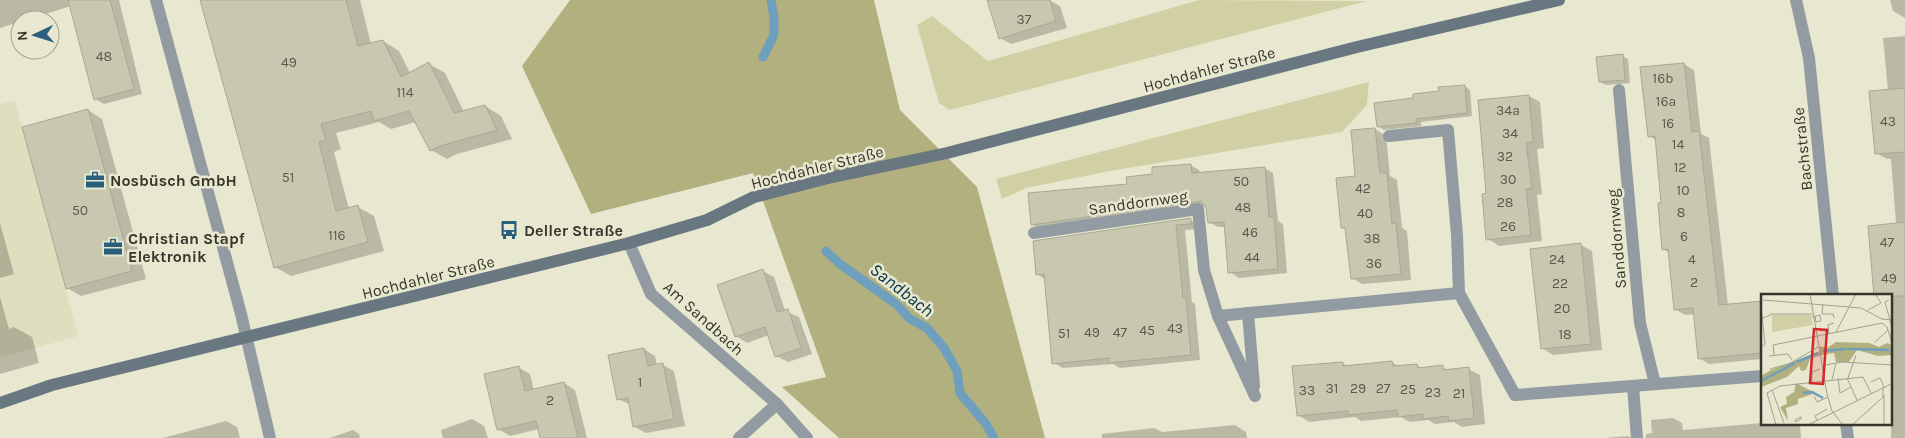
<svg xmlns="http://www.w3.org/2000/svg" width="1905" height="438" font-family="Karla,sans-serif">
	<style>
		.built { fill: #dfdebf }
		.green { fill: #d1d0a4 }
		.forest { fill: #b1b07e }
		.shadow { fill: #0003 }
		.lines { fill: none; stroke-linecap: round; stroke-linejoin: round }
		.stream { stroke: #6e9fbc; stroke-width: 9 }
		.building { fill: #c8c8b0; stroke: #a9a992 }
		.street { stroke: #929ba1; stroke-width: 12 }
		.secondary { stroke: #697780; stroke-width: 12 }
		.labels { text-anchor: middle; stroke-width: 5; stroke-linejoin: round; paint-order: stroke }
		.number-label { font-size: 14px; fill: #5a5a4e }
		.street-label { font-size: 16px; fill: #36362d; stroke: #e8e8d0 }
		.poi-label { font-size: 16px; font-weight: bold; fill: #36362d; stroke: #e8e8d0; text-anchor: start }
		.water-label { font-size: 18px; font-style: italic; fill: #093449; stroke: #e8e8d0 }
		.inset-river { fill: none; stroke: #6e9fbc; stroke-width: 2.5 }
		.inset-road { fill: none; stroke: #a1a18f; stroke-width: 1 }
		.view { fill: #d62828; fill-opacity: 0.15; stroke: #d62828; stroke-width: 2.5 }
		.inset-edge { fill: none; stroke: #36362d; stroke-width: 2.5 }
	</style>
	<rect width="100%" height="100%" fill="#e8e8d0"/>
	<polygon class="built" points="15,100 78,336 0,358 0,104"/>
	<g class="green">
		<polygon points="1199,0 1367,1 950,110 939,103 917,25 932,16 988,61"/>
		<polygon points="1369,82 1367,105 1342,132 1110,171 1026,188 1002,199 996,179"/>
	</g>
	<polygon class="forest" points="570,0 874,0 900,110 977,187 1045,438 839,438 782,387 826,377 753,173 591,214 522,66"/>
	<g class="shadow">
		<polygon points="0,0 119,0 142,94 104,104 95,99 71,6 0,28"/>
		<polygon points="201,0 360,0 371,44 383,41 399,51 410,73 429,64 445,73 464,112 485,106 501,116 512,139 457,154 447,159 431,150 416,122 391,129 379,122 336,133 341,149 334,152 349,209 358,207 374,216 384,251 291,276 275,267"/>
		<polygon points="989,0 1049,0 1060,6 1067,28 1011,44 1000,38"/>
		<polygon points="1890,0 1905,0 1905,18 1893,11"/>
		<polygon points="1905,36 1905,438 1891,438 1891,296 1896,224 1891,159 1887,159 1876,153 1888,91 1883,38"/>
		<polygon points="1622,56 1628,59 1630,83 1606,85 1600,82"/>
		<polygon points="1684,64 1694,70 1701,134 1709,138 1728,305 1762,302 1762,359 1709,364 1699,358 1695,314 1685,315 1675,309 1670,253 1663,249 1662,204 1656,140 1649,136"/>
		<polygon points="1465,86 1470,90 1472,116 1421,122 1421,126 1384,130 1378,126 1414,99"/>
		<polygon points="1529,96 1540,102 1544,148 1537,149 1542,194 1537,195 1542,241 1499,246 1488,239"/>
		<polygon points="88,110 102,119 146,279 81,296 67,288"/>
		<polygon points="1375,129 1386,136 1390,176 1397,180 1402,228 1407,231 1411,280 1362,284 1352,278 1347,230 1342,228 1356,177"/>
		<polygon points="1190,165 1199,170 1200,174 1264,168 1273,173 1278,221 1283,224 1287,273 1239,278 1230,272 1226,227 1218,227 1209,222 1206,206 1042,230 1033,225 1153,175"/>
		<polygon points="1190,220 1200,225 1201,229 1185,230 1192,302 1195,304 1200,360 1120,368 1113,364 1063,368 1054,363 1046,280 1037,274"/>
		<polygon points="0,223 14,274 0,278"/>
		<polygon points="1581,245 1592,251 1602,350 1553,355 1542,348"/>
		<polygon points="763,271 774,277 785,311 799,317 812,354 788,362 776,356 769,335 747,343 736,336"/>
		<polygon points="0,297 9,329 14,327 32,337 39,363 0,374"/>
		<polygon points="644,349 655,356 657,366 663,365 674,371 685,426 646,433 635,427 631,405 618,399"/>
		<polygon points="1392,362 1399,367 1417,365 1423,369 1442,367 1449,371 1468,369 1480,375 1485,424 1462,427 1454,422 1435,424 1428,420 1410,422 1401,417 1361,421 1355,417 1309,422 1298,415 1342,363 1349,367"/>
		<polygon points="518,367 530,374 534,390 564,383 575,390 587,438 541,438 539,429 510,436 498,429"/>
		<polygon points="1673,418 1682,423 1683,430 1762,423 1798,424 1800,425 1801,438 1646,438 1646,434 1652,433 1651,420"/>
		<polygon points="472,419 484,426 488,438 443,438 441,430"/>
		<polygon points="226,421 237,427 240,438 163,438"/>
		<polygon points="1235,425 1246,432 1247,438 1102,438 1102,434 1154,428 1162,432"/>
		<polygon points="353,430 359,434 360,438 330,438"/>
		<polygon points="1628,436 1632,438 1604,438"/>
	</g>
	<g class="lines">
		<g class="stream">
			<polyline points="763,57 774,35 774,18 771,0"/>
			<polyline points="826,251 840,264 896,304 910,319 927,328 944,348 957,371 960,393 986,424 994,438"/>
		</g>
	</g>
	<g class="building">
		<polygon points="68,0 110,0 134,89 94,100"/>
		<polygon points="200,0 346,0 358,46 383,40 401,77 429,62 454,113 485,105 497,130 440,146 430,151 409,111 374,121 371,111 321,124 326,140 319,142 336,211 358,205 368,242 274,268"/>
		<polygon points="987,0 1050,0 1056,21 999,39"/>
		<polygon points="1623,54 1625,80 1599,82 1596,57"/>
		<polygon points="1684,63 1692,132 1699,131 1719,305 1762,301 1762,353 1698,359 1693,308 1674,310 1668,249 1662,250 1658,203 1661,203 1655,136 1648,137 1640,67"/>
		<polygon points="1465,85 1467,113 1416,119 1416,123 1377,127 1374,103 1413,98 1413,94 1439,91 1438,87"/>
		<polygon points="1905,88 1905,152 1875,154 1869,91"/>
		<polygon points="1529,95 1533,142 1526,143 1532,188 1526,189 1531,235 1486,240 1482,194 1486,193 1478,100"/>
		<polygon points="88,109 132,271 66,289 22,127"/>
		<polygon points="1375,128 1380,173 1387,173 1392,224 1396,223 1401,274 1351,279 1345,228 1341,228 1336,178 1355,176 1351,130"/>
		<polygon points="1191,164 1192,173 1265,167 1269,217 1274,217 1278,269 1228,273 1224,222 1208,223 1206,208 1201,201 1031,225 1028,193 1127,184 1126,177 1152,174 1152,167"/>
		<polygon points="1191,218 1191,224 1176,225 1183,298 1186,298 1191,355 1109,363 1109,358 1052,364 1044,274 1036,275 1033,241"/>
		<polygon points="1905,222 1905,296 1874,296 1868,226"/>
		<polygon points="1581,243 1591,344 1541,349 1530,249"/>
		<polygon points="763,269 777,312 788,309 801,348 775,357 765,327 735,337 717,285"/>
		<polygon points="644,348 648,366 663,363 674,419 633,427 628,398 617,400 608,355"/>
		<polygon points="1392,361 1393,366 1417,364 1418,368 1443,365 1443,370 1469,367 1474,418 1449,421 1448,416 1423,419 1423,414 1398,417 1397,410 1348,415 1348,411 1297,416 1292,366 1343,362 1343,366"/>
		<polygon points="519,366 525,391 564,382 578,438 540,438 536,421 497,430 484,374"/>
	</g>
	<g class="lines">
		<g class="street">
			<polyline points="156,0 241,314 270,438"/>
			<polyline points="1796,0 1809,58 1833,296"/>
			<polyline points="1619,90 1640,323 1655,384"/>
			<polyline points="1389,136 1448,130 1457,235 1459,293 1515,395 1762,376"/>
			<polyline points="1034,233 1198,209 1204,270 1218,316 1255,396"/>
			<polyline points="629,243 651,294 777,404 807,438"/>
			<polyline points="1248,313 1254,386"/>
			<polyline points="1218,316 1459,293"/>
			<polyline points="1633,386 1637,438"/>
			<polyline points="1846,424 1848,438"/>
			<polyline points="739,438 777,404"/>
		</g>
		<polyline class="secondary" points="0,403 52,385 629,243 707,220 754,197 828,178 947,153 1357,47 1559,0"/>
	</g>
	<defs>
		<g id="office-bare" transform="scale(1.5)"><path d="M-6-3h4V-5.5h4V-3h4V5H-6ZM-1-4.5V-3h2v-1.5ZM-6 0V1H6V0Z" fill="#2b607c" stroke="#e8e8d0" stroke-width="2.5" paint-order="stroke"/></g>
		<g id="bus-bare" transform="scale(1.5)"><path d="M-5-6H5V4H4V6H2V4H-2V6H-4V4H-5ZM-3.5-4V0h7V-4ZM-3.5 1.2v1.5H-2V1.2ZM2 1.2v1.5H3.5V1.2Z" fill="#2b607c" stroke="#e8e8d0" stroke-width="2.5" paint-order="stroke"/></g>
	</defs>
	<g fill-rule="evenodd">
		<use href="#office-bare" x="95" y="180"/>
		<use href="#bus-bare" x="509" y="230"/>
		<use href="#office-bare" x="113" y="247"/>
	</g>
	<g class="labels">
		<g class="number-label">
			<text x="1024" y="24">37</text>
			<text x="104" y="61">48</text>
			<text x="289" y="67">49</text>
			<text x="1663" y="83">16b</text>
			<text x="405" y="97">114</text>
			<text x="1666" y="106">16a</text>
			<text x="1508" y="115">34a</text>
			<text x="1888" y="126">43</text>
			<text x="1668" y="128">16</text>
			<text x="1510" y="138">34</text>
			<text x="1678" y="149">14</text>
			<text x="1505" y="161">32</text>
			<text x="1680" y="172">12</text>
			<text x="288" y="182">51</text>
			<text x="1508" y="184">30</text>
			<text x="1241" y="186">50</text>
			<text x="1363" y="193">42</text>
			<text x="1683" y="195">10</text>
			<text x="1505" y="207">28</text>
			<text x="1243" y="212">48</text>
			<text x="80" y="215">50</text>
			<text x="1681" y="217">8</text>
			<text x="1365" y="218">40</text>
			<text x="1508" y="231">26</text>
			<text x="1250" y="237">46</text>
			<text x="337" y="240">116</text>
			<text x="1684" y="241">6</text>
			<text x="1372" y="243">38</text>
			<text x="1887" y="247">47</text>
			<text x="1252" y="262">44</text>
			<text x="1557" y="264">24</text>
			<text x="1692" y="264">4</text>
			<text x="1374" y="268">36</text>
			<text x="1889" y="283">49</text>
			<text x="1694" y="287">2</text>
			<text x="1560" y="288">22</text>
			<text x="1562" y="313">20</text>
			<text x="1175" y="333">43</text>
			<text x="1147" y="335">45</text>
			<text x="1092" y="337">49</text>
			<text x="1120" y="337">47</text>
			<text x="1064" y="338">51</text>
			<text x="1565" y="339">18</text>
			<text x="640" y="387">1</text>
			<text x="1332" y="393">31</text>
			<text x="1358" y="393">29</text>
			<text x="1383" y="393">27</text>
			<text x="1408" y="394">25</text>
			<text x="1307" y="395">33</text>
			<text x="1433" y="397">23</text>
			<text x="1459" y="398">21</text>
			<text x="550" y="405">2</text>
		</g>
		<g class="street-label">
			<text transform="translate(1209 69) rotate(-15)" y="6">Hochdahler Straße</text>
			<text transform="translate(1802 149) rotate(-96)" y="6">Bachstraße</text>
			<text transform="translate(817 167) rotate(-14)" y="6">Hochdahler Straße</text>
			<text transform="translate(1138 202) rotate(-8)" y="6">Sanddornweg</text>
			<text transform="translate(1616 239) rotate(-95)" y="6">Sanddornweg</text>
			<text transform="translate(428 277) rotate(-14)" y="6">Hochdahler Straße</text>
			<text transform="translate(704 318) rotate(42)" y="6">Am Sandbach</text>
		</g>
		<g class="poi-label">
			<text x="110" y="186">Nosbüsch GmbH</text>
			<text x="524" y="236">Deller Straße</text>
			<text x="128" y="244">Christian Stapf<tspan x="128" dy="18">Elektronik</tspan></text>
		</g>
		<g class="water-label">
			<text transform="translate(902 290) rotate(38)" y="6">Sandbach</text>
		</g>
	</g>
	<g transform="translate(1761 294)">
		<rect width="131" height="131" fill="#e8e8d0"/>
		<path d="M 11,21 L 50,21 L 52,31 L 11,38 Z" fill="#d1d0a4"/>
		<path d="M 75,48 L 108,49 L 118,53 L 126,49 L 131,51 L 131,61 L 117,62 L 96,56 L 88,68 L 75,68 L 73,59 L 61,61 L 49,65 L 45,76 L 40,77 L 38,72 L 26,83 L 0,93 L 0,82 L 10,76 L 59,57 L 58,52 L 66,54 ZM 35,89 L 62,103 L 52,100 L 37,105 L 37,110 L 25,114 L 27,127 L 19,113 L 26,110 L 25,103 L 33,98 Z" fill="#b1b07e"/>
		<path class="inset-river" d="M 86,55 L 128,56M 62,57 L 85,55M 36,68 L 57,59M 0,87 L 34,69M 42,99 L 51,98 L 62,104"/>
		<path class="inset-road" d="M 49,0 L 66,100 L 71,117 L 82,131M 2,6 L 100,14 L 121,25 L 132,26M 128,6 L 124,8 L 132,37M 62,10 L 61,20 L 72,20 L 73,24M 0,12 L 4,50 L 0,53M 107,16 L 120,9 L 114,0M 51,23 L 59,21 L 60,27 L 55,28 L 54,22M 0,25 L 11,20 L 51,20M 75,38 L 95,0M 68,40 L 67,31 L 73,29M 114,48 L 127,36M 13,61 L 12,51 L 121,29 L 126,33 L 132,52M 8,62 L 27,60 L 31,66M 64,71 L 81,68 L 132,71M 9,75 L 28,70 L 57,53M 77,84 L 79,99 L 90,93M 86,84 L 96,106M 87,84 L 95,61M 71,86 L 75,69M 51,88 L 51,78 L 59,75M 110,88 L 119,84 L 123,93M 11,96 L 23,129M 53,102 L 56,108 L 67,103M 40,123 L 40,125 L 35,128 L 34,126 ZM 56,126 L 54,122 L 66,115M 15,131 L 6,99 L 19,92 L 102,83 L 110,99M 47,131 L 132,89M 91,131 L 122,103 L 122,93M 123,131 L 123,101"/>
		<path class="view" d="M 53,35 L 66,36 L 62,90 L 49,89 Z"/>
		<rect width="131" height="131" class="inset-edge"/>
	</g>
	<g transform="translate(35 35) rotate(266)"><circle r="24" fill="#e8e8d0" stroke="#a1a18f"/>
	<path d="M0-4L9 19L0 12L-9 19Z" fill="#2b607c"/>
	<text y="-8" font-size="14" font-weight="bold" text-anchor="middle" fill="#36362d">N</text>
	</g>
</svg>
